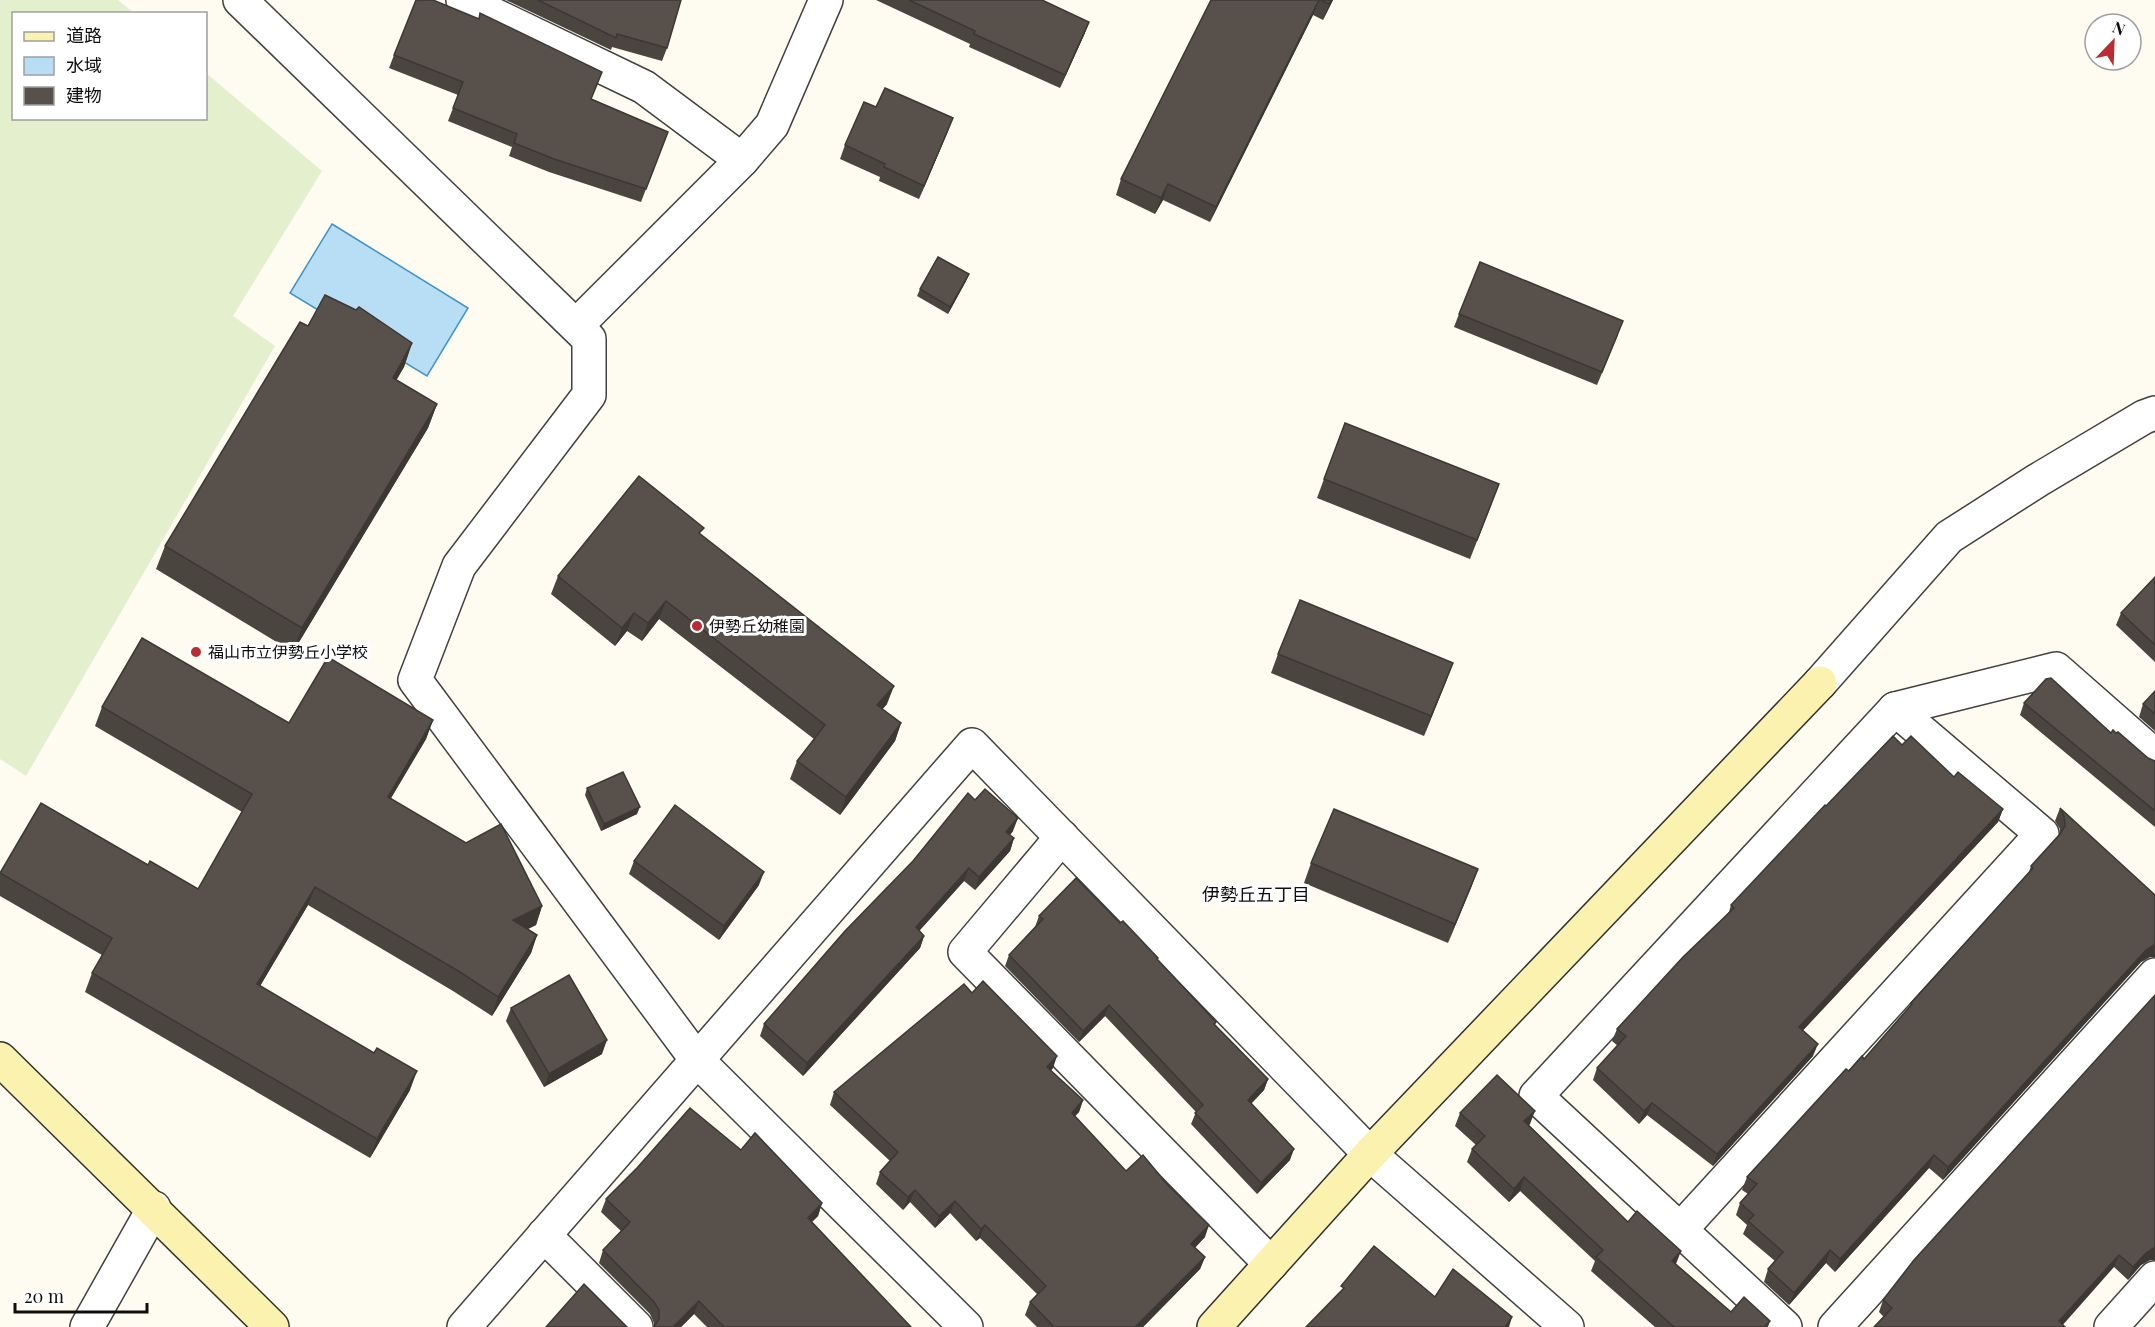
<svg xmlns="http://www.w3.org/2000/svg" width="2155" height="1327" font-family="'Playfair Display','Noto Sans JP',serif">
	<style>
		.pitch { fill: #e4efcd }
		.water { fill: #b7def4; stroke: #4293c7; stroke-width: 1.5 }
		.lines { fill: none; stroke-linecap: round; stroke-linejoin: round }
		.street-casing { stroke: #414141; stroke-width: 36 }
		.secondary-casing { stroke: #303030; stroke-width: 36 }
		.street { stroke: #fff; stroke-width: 33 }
		.secondary { stroke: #fbf2af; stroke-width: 33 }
		.wall { fill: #4b4540 }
		.shaded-wall { fill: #3d3834 }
		.building { fill: #57504b; stroke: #3d3834; stroke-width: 1.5 }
		.poi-dot { fill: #b92c34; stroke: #fff; stroke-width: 2 }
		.labels { text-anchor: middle; stroke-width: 6; stroke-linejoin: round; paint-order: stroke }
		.poi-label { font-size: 16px; fill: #0e0e0e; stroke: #fff; text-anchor: start }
		.neighbourhood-label { font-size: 18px; fill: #0e0e0e; stroke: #fff }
	</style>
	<rect width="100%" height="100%" fill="#fefbf1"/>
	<polygon class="pitch" points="0,0 118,0 134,13 14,14 14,118 206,118 206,73 322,171 233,316 275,346 26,776 0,759"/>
	<polygon class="water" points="332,224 468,308 427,376 290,293"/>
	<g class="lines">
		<g class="street-casing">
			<g id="street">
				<polyline points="240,0 589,339 589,395 459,566 415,680 697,1060 966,1327"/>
				<polyline points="463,0 644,87 742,160 772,125 826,0"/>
				<polyline points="576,326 742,160"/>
				<polyline points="1820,683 1949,537 2038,480 2144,417 2155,413"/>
				<polyline points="1062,837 965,952 1271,1264"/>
				<polyline points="1680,1230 2042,834 1895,709"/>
				<polyline points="544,1235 636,1327"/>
				<polyline points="87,1327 154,1208"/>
				<polyline points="464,1327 972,745 1370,1154 1567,1327"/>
				<polyline points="1785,1327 1536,1096 1895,709 2056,669 2155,756"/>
				<polyline points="1835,1327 2155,975"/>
				<polyline points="2111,1327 2155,1278"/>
			</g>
		</g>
		<g class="secondary-casing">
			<g id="secondary">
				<polyline points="0,1059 272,1327"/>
				<polyline points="1214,1327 1370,1154 1820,683"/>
			</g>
		</g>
		<use href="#street" class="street"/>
		<use href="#secondary" class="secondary"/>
	</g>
	<g class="wall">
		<polygon points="506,0 681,0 667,48 662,61 612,47 611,50"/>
		<polygon points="876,0 1042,0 1089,22 1084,35 1060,88 969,47 970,44"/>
		<polygon points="1211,0 1333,0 1323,20 1313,15 1210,222 1163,200 1155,214 1116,195 1121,179"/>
		<polygon points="394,55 591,99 668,132 641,202 549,172 509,156 512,147 448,121 458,95 389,68"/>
		<polygon points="876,107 948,131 919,199 879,181 880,177 840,159 845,145"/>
		<polygon points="969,274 966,281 948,314 917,296 920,289"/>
		<polygon points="1459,314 1618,335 1597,385 1454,327"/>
		<polygon points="308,326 412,343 404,367 396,380 437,404 428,428 293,652 156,569 165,546"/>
		<polygon points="1324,479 1492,503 1470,559 1317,498"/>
		<polygon points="701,535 887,704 882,709 901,723 895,741 840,815 790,779 797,761 814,739 659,619 642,641 627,631 615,646 551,594 558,576"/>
		<polygon points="2155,577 2155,662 2116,625 2121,613"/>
		<polygon points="1278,654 1453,663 1424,736 1271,673"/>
		<polygon points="2155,691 2155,731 2139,717 2143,704"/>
		<polygon points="2024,703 2111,733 2148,758 2155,761 2155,827 2020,715"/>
		<polygon points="102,707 289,723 433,720 426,739 391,798 542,906 536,925 528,929 537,935 531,953 492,1016 453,991 308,905 260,986 410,1090 370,1158 85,992 92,973 102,955 0,896 0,874 41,803 148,865 198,889 242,812 95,726"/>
		<polygon points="1902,745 2003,809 1998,822 1803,1030 1813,1056 1713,1166 1647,1115 1639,1124 1593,1080 1597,1068 1618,1046 1612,1041 1617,1029 1729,912 1731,905 1826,806"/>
		<polygon points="587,788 637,814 601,831 585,795"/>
		<polygon points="975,800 1013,831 1010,835 1014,838 1010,851 975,890 964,881 919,931 924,936 920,948 803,1076 760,1036 764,1024"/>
		<polygon points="2060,808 2155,895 2155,957 2150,957 2141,962 1943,1180 1929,1168 1835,1272 1826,1263 1789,1305 1764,1282 1768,1269 1775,1261 1743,1234 1747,1225 1736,1215 1740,1203 1748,1194 1742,1190 1747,1177 1849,1071 1864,1059 1909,1008 1911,1003 2029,872 2031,866 2060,834 2060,829 2055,821"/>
		<polygon points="634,861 759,885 719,940 629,874"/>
		<polygon points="1311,863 1478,869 1448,943 1304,883"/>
		<polygon points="1039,916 1120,923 1157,960 1216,1022 1215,1025 1268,1079 1264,1090 1251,1104 1290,1160 1257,1194 1191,1124 1196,1112 1105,1016 1079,1042 1005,966 1009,955 1035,927"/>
		<polygon points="2155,995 2155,1260 2150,1260 2141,1265 2128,1280 2114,1267 1884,1317 1879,1312 1883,1300"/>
		<polygon points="511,1008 602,1054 544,1087 506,1021"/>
		<polygon points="1053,1068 1051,1071 1083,1100 1079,1112 1075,1116 1126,1171 1205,1237 1195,1248 1205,1257 1200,1269 1143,1327 1037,1327 1025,1315 1030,1302 1037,1294 980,1238 976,1241 950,1213 935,1228 910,1202 903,1210 876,1184 880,1172 890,1161 830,1105 834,1092"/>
		<polygon points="1460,1113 1530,1124 1529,1125 1628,1222 1731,1312 1770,1321 1768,1327 1655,1327 1591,1271 1595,1261 1520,1191 1509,1202 1467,1162 1472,1149 1476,1145 1455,1126"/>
		<polygon points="741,1150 822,1203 818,1216 812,1222 911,1327 707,1327 694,1314 681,1327 654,1327 654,1323 650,1314 599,1263 603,1250 621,1231 601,1212 606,1199"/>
	</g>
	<g class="shaded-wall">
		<polygon points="1319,0 1313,15 1210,222 1216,207"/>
		<polygon points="1331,0 1333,0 1323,20 1329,4"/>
		<polygon points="1089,22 1084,35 1060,88 1065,75"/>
		<polygon points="953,118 948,131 919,199 924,186"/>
		<polygon points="1168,184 1163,200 1155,214 1161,198"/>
		<polygon points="969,274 966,281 948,314 950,307"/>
		<polygon points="412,343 404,367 384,402 393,378"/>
		<polygon points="437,404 428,428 293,652 302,628"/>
		<polygon points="666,601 659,619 642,641 648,623"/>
		<polygon points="634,613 627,631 615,646 622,628"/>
		<polygon points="1453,663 1446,682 1424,736 1431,716"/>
		<polygon points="894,686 887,704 870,724 877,705"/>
		<polygon points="433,720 426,739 381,815 388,797"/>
		<polygon points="901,723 895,741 840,815 846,797"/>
		<polygon points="640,807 637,814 601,831 604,824"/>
		<polygon points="2003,809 1998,822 1795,1039 1799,1027"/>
		<polygon points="1018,818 1013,831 1002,845 1006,832"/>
		<polygon points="1014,838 1010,851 975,890 979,877"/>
		<polygon points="969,868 964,881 911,940 916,927"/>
		<polygon points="1478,869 1471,888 1448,943 1455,924"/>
		<polygon points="764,872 759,885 719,940 724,926"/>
		<polygon points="315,887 308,905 250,1003 257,984"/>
		<polygon points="542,906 536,925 507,939 513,920"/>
		<polygon points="537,935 531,953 492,1016 498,997"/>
		<polygon points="924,936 920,948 803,1076 807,1063"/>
		<polygon points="2155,944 2155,957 2150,957 2141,962 1943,1180 1948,1167 2146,950"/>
		<polygon points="1109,1005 1105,1016 1079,1042 1083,1031"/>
		<polygon points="607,1040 602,1054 544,1087 549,1074"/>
		<polygon points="1818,1044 1813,1056 1713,1166 1717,1154"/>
		<polygon points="1057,1056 1053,1068 1042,1079 1047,1067"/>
		<polygon points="417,1071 410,1090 370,1158 377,1139"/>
		<polygon points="1268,1079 1264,1090 1244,1111 1248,1100"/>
		<polygon points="1083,1100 1079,1112 1067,1125 1072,1113"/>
		<polygon points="1652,1103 1647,1115 1639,1124 1644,1111"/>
		<polygon points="1535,1111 1530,1124 1520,1135 1524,1121"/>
		<polygon points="1294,1149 1290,1160 1257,1194 1261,1183"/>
		<polygon points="1934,1155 1929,1168 1835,1272 1840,1259"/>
		<polygon points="1524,1177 1520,1191 1509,1202 1514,1189"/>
		<polygon points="915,1190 910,1202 903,1210 908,1197"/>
		<polygon points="955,1201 950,1213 935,1228 939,1216"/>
		<polygon points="822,1203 818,1216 803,1230 808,1218"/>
		<polygon points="985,1225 980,1238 976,1241 981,1229"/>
		<polygon points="1209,1225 1205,1237 1186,1256 1191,1244"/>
		<polygon points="2155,1247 2155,1260 2150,1260 2141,1265 2128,1280 2133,1267 2146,1253"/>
		<polygon points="1830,1250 1826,1263 1789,1305 1794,1293"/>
		<polygon points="1681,1251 1676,1264 1667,1274 1672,1261"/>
		<polygon points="2119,1255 2114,1267 2061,1327 2059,1321"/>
		<polygon points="1205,1257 1200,1269 1143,1327 1135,1327"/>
		<polygon points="699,1301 694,1314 681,1327 673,1327"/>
		<polygon points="1512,1317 1509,1327 1505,1327"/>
	</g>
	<g class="building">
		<polygon points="416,0 433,0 479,19 480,13 602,72 591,99 668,132 646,189 554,159 514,143 517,134 453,108 463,82 394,55"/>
		<polygon points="538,0 681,0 667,48 617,34 616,38"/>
		<polygon points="909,0 1042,0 1089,22 1065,75 974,34 975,31"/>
		<polygon points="1211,0 1319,0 1216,207 1168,184 1161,198 1121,179"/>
		<polygon points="1321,0 1331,0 1329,4"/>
		<polygon points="885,88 953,118 924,186 884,167 885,164 845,145 864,102 876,107"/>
		<polygon points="938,257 969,274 950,307 920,289"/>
		<polygon points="1480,262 1623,321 1602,372 1459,314"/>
		<polygon points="325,295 356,310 359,307 412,343 393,378 437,404 302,628 165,546 300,322 308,326"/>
		<polygon points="1345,423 1499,484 1477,540 1324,479"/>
		<polygon points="639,476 704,528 699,533 894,686 877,705 901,723 846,797 797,761 825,725 666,601 648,623 634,613 622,628 558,576"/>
		<polygon points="2155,577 2155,645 2121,613"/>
		<polygon points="1300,600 1453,663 1431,716 1278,654"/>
		<polygon points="142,638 289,723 328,657 433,720 388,797 466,843 501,824 542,906 513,920 537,935 498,997 460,972 315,887 257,984 374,1053 377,1048 417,1071 377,1139 92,973 112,938 0,873 41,803 148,865 150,861 198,889 252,794 102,707"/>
		<polygon points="2051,678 2111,733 2113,730 2116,733 2118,732 2148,758 2155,761 2155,811 2024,703 2046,679"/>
		<polygon points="2155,691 2155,714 2143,704"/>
		<polygon points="1893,736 1902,745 1911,736 1954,777 1958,772 2003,809 1799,1027 1818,1044 1717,1154 1652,1103 1644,1111 1597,1068 1626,1036 1617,1029 1683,957 1734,908 1731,905 1825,805 1826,806"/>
		<polygon points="623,772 640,807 604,824 587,788"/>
		<polygon points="985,789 1018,818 1006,832 1014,838 979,877 969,868 916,927 924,936 807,1063 764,1024 845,931 913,861 968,793 975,800"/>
		<polygon points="675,805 764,872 724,926 634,861"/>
		<polygon points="2060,808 2155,895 2155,944 2146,950 1948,1167 1934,1155 1840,1259 1830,1250 1794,1293 1768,1269 1783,1252 1748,1221 1754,1215 1740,1203 1757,1184 1747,1177 1846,1069 1849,1071 1862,1056 1864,1059 1912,1004 1911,1003 2033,868 2031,866 2060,834 2065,826 2064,816"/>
		<polygon points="1334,809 1478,869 1455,924 1311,863"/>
		<polygon points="1076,878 1120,923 1123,921 1158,958 1157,959 1216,1022 1214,1024 1268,1079 1248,1100 1294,1149 1261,1183 1195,1113 1203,1105 1109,1005 1083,1031 1009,955 1043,919 1039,916"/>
		<polygon points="569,975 607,1040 549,1074 511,1008"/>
		<polygon points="983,981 1057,1056 1047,1067 1083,1100 1072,1113 1126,1171 1143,1155 1166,1183 1209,1225 1191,1244 1205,1257 1135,1327 1054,1327 1030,1302 1046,1286 985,1225 981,1229 955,1201 939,1216 915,1190 908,1197 880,1172 898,1152 834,1092 964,984 972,993"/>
		<polygon points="2155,995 2155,1247 2146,1253 2133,1267 2119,1255 2059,1321 2065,1327 1874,1327 1892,1308 1883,1300 1914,1260"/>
		<polygon points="1497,1075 1535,1111 1524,1121 1628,1222 1637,1211 1681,1251 1672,1261 1731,1312 1744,1297 1770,1321 1764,1327 1674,1327 1596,1257 1603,1250 1524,1177 1514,1189 1472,1149 1485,1136 1460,1113"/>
		<polygon points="690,1108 741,1150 755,1133 822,1203 808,1218 911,1327 724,1327 699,1301 673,1327 654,1327 659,1319 659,1310 654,1302 603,1250 630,1222 606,1199 637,1168"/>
		<polygon points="1374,1246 1435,1297 1453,1269 1512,1317 1505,1327 1306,1327 1344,1288 1341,1286"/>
		<polygon points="584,1284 627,1327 546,1327"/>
	</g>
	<g class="poi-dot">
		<circle cx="697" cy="626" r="6"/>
		<circle cx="196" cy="652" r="6"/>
	</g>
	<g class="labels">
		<g class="poi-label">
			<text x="709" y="632">伊勢丘幼稚園</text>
			<text x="208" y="658">福山市立伊勢丘小学校</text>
		</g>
		<g class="neighbourhood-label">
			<text x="1256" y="901">伊勢丘五丁目</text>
		</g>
	</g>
	<rect x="12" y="12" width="195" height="108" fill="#ffffff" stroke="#9f9f9f" stroke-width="1.5"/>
	<rect x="24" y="32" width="30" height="9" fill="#fbf2af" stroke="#9f9f9f" stroke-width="1.5"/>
	<text x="66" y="42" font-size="18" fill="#0e0e0e">道路</text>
	<rect x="24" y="57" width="30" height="18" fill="#b7def4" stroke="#9f9f9f" stroke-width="1.5"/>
	<text x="66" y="72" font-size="18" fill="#0e0e0e">水域</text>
	<rect x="24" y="87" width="30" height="18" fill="#57504b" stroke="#9f9f9f" stroke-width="1.5"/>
	<text x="66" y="102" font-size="18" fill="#0e0e0e">建物</text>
	<g transform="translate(2113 42) rotate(23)"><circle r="28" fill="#ffffff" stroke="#9f9f9f" stroke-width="1.5"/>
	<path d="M0-4.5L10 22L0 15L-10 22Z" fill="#b92c34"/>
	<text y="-9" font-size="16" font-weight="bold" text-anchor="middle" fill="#0e0e0e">N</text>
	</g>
	<path d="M15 1303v9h132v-9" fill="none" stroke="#0e0e0e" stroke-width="3"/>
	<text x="24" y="1303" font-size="18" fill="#0e0e0e" stroke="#ffffff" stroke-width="4.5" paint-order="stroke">20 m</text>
</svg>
